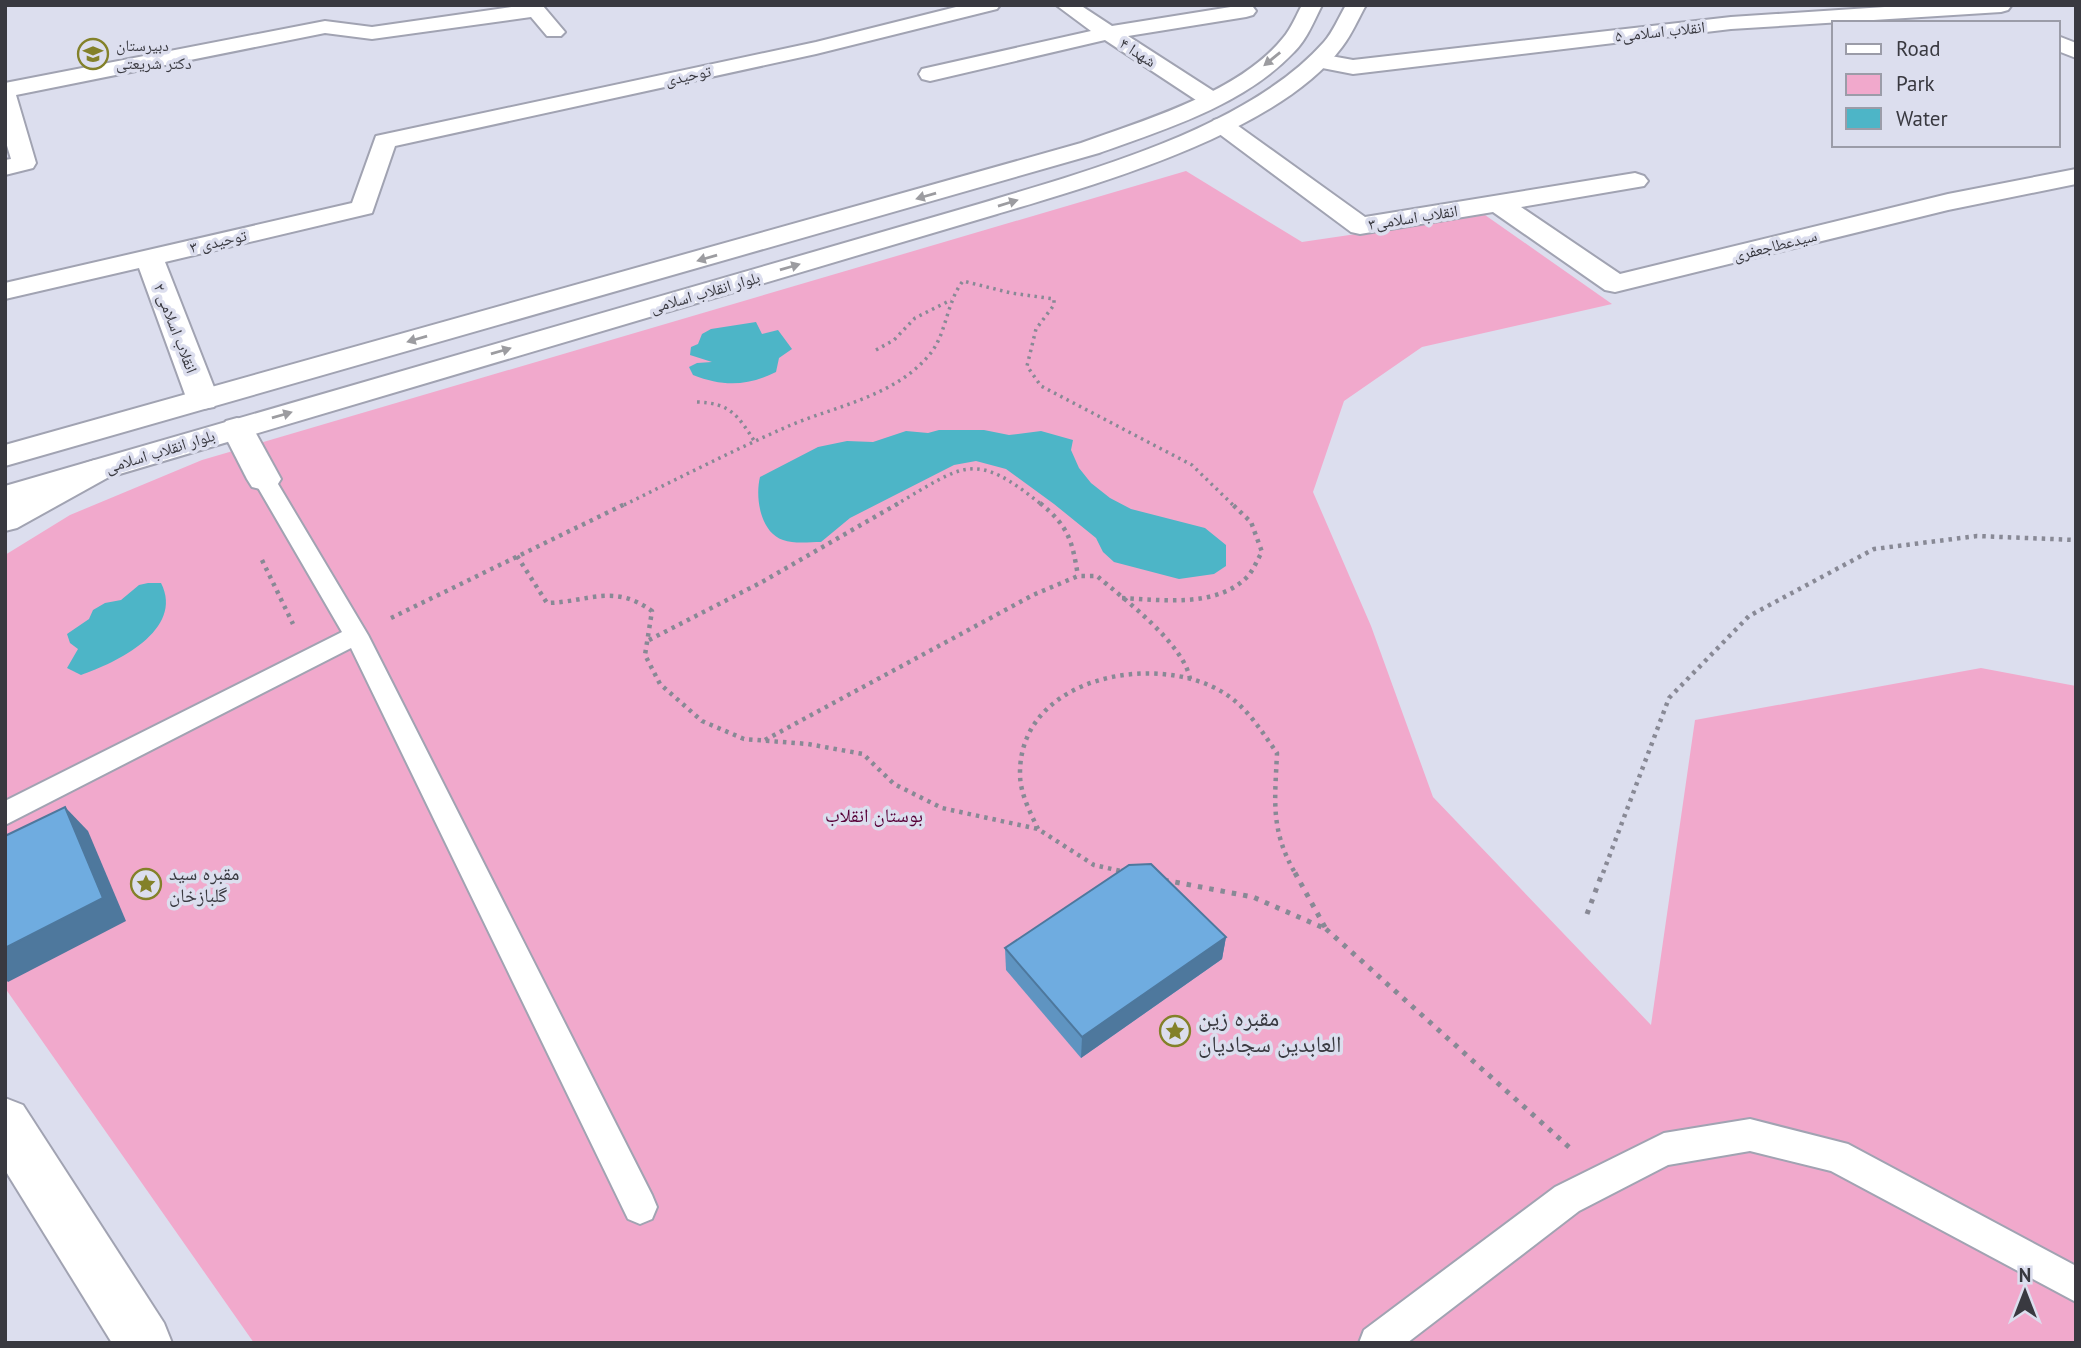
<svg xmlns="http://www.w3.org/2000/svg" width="2081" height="1348" font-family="'PT Sans','Noto Naskh Arabic',sans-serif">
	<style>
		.green { fill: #f1a9cc }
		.water { fill: #4db5c7 }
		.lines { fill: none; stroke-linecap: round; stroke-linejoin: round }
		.service-casing { stroke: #a1a3b2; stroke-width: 4 }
		.minor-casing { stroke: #a1a3b2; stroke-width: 4 }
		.secondary-casing { stroke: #a1a3b2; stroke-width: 4 }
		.path-far2 { stroke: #888995; stroke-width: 3.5; stroke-dasharray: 2.5 4.5; stroke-linecap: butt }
		.path-far1 { stroke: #888995; stroke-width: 4.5; stroke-dasharray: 3.5 5; stroke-linecap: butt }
		.path { stroke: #888995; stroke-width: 5; stroke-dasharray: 4.5 7; stroke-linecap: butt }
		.service { fill: #fff; fill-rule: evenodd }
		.minor { fill: #fff; fill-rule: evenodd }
		.secondary { fill: #fff; fill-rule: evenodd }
		.wall { fill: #5f94c1 }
		.shaded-wall { fill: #4e789d }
		.building { fill: #6face0; stroke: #4e789d; stroke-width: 2 }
		.oneway { fill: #9c9ca0 }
		.labels { text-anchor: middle; stroke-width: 7; stroke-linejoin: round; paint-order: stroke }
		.far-street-label { font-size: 16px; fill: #393940; stroke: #dcdeee }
		.far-poi-label { font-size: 16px; fill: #393940; stroke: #dcdeee; text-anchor: start }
		.park-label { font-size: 19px; fill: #570038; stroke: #dcdeee }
		.poi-label { font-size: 19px; fill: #393940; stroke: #dcdeee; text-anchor: start }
		.near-poi-label { font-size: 23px; fill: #393940; stroke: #dcdeee; text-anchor: start }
	</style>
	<rect width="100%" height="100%" fill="#dcdeee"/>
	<polygon class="green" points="1186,171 1302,242 1485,215 1612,304 1422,347 1344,401 1313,492 1371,626 1433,797 1651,1025 1695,720 1981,668 2076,686 2076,1343 254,1343 5,988 5,555 70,515 202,460"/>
	<g class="water">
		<path d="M 756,322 L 762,334 L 778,330 L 792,349 L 779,358 L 776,372 C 747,386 724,387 693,375 L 689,367 L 697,363 L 712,362 L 690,355 L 691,347 L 698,344 L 702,334 L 711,329 Z"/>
		<path d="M 939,430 L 984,430 L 1009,435 L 1041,431 L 1073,440 L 1071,450 L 1079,468 L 1091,483 L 1110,498 L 1131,509 L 1205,528 L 1226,545 L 1226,566 L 1214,574 L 1179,579 L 1114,562 L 1103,552 L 1096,538 L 1054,504 L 1006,469 L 976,461 L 954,465 L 850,518 L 821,542 C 809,542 794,544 783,540 C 760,532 755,497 760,477 L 818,447 L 847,441 L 873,442 L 906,431 L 928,433 Z"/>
		<path d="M 148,583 L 161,583 C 185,630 116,663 81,675 L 67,668 L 78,649 L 70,643 L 67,634 L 89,619 L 93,610 L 105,603 L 121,600 L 139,585 Z"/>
	</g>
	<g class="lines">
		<g class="service-casing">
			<g id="service">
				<polygon points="264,472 271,474 275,479 368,635 652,1195 657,1207 652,1219 640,1224 628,1219 351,648 5,825 5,801 342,632 253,479 257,474"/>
				<polygon points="1750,1119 1848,1144 2076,1266 2076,1302 1831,1171 1750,1151 1668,1165 1579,1211 1407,1343 1359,1343 1364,1330 1555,1187 1664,1133"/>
			</g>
		</g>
		<g class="minor-casing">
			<g id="minor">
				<polygon points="526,5 543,6 565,32 561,36 547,36 531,17 372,39 325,33 16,95 36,163 33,168 5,175 5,160 11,159 5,139 5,83 325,21 372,27"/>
				<polygon points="964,5 1000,5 997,9 816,54 395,146 372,213 165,262 219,400 214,407 203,409 192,407 187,400 139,268 5,299 5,283 352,203 376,136 816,42"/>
				<polygon points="1056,5 1080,5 1112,26 1243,5 1253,7 1256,11 1253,15 1246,17 1128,36 1218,94 1221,99 1218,104 1202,104 1105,40 930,81 922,79 919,74 922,69 1091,31"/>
				<polygon points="1915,5 2011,6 2008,10 2001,12 1731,29 1353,74 1312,66 1309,61 1312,56 1320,54 1353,60 1731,17"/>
				<polygon points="2058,36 2076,43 2076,58 2058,51"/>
				<polygon points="1222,118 1230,120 1365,217 1635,173 1644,176 1648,181 1644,186 1521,207 1620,274 1948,194 2076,169 2076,184 1948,210 1615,292 1605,290 1493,212 1360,234 1351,232 1214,130 1210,125 1214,120"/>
				<polygon points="237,418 248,421 253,428 281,479 276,487 264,490 252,487 247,479 221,428 226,421"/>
				<polygon points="95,460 107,464 111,471 107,478 17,528 5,531 5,505 83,464"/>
				<polygon points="5,1098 23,1105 164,1323 172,1343 112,1343 5,1170"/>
			</g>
		</g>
		<g class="secondary-casing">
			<g id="secondary">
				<path d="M 1302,5 L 1322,5 C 1314,21 1307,39 1294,52 C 1244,105 1166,129 1099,153 L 5,466 L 5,445 L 1081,143 C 1145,120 1240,92 1283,38 C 1291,29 1296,16 1302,5 Z"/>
				<path d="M 1346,5 L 1366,5 C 1358,19 1352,34 1342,47 C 1278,133 1098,184 997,214 L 5,508 L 5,486 L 979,204 C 1087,171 1247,129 1324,42 C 1333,32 1339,17 1346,5 Z"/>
			</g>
		</g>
		<g class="path-far2">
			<polyline points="876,350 894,340 915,318 951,300"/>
			<path d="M 697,402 C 731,403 738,416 755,442"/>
			<path d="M 624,505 C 677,479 730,452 784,428 C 833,406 894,398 930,354 C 947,333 946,303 963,281 L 1011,293 L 1054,299 L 1054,305 L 1036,329 L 1027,366 L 1041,386 L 1192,465 L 1233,505"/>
			<path d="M 895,505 C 965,465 973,449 1042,505"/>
		</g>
		<g class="path-far1">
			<path d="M 1040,503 C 1069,527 1072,540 1078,576"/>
			<path d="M 517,556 L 547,603 C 589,602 613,583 652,611 L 645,655 L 660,684 L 702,721 L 744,739 L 808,744 L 863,754 L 894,784 L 942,808 L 1038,829 L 1094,865 L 1125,872"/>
			<polyline points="262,560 293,624"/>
			<path d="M 1122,598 C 1162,600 1218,608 1248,576 C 1254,569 1257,560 1262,552 L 1251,522 L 1231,503"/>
			<polyline points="391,618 627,503"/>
			<polyline points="649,640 762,582 899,503"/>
			<path d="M 765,740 L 1033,595 L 1078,576 L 1097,576 C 1124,599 1184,644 1190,679"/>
			<path d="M 1038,829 C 1030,812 1020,793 1020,774 C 1019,676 1157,651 1224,693 C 1247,707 1262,732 1277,753 C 1275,801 1270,829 1295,873"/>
			<polyline points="1603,873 1669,698 1749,616 1874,549 1977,536 2076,540"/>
		</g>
		<g class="path">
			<polyline points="1121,871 1125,872"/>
			<polyline points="1164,880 1253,897 1326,929 1294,871"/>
			<polyline points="1587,914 1603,871"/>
			<polyline points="1326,929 1570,1148"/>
		</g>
		<use href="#service" class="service"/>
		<use href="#minor" class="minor"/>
		<use href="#secondary" class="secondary"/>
	</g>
	<polygon class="wall" points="1226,937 1222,959 1081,1058 1006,970 1005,948"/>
	<g class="shaded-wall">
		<polygon points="65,807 88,831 126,921 8,982 5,979 5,948"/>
		<polygon points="1226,937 1222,959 1081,1058 1082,1037"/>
	</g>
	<g class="building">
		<polygon points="65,807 103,898 5,948 5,836"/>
		<polygon points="1151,864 1226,937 1082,1037 1005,948 1129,865"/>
	</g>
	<defs><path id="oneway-solid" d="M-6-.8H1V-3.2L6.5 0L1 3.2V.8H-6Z" transform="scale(1.75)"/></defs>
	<g class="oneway">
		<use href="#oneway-solid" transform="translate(1272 59) rotate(141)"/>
		<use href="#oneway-solid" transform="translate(926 196) rotate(164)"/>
		<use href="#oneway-solid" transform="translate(1008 203) rotate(-17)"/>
		<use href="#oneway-solid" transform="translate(707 258) rotate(164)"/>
		<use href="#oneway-solid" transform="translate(790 267) rotate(-16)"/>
		<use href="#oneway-solid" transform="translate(417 339) rotate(164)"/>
		<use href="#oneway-solid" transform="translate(501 351) rotate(-16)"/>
		<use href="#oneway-solid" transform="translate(282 415) rotate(-16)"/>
	</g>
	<defs>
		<g id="school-ring" transform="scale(1.575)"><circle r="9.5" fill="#dcdeee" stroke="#838129" stroke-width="1.5"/><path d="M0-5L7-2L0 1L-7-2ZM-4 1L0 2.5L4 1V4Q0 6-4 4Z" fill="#838129"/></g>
		<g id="sight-ring" transform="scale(1.575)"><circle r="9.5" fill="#dcdeee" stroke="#838129" stroke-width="1.5"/><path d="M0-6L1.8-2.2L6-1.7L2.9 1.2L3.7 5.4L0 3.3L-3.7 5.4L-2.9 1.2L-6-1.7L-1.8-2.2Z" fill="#838129"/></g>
	</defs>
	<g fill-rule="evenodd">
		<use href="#school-ring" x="93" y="54"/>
		<use href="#sight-ring" x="146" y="884"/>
		<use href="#sight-ring" x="1175" y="1031"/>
	</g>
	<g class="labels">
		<g class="far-street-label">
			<text transform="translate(1660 31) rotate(-6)" y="6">انقلاب اسلامی۵</text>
			<text transform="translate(1138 52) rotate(33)" y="6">شهدا ۴</text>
			<text transform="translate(688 75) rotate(-12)" y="6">توحیدی</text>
			<text transform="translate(1413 217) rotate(-9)" y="6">انقلاب اسلامی۳</text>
			<text transform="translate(218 241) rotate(-13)" y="6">توحیدی ۳</text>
			<text transform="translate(1775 245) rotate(-14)" y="6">سیدعطاجعفری</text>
			<text transform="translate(705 292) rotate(-16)" y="6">بلوار انقلاب اسلامی</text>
			<text transform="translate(176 328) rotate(69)" y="6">انقلاب اسلامی ۲</text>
			<text transform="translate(160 451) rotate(-17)" y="6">بلوار انقلاب اسلامی</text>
		</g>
		<g class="far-poi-label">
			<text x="116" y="51">دبیرستان<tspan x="116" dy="18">دکتر شریعتی</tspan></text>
		</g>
		<g class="park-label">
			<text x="874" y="822">بوستان انقلاب</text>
		</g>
		<g class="poi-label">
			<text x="169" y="880">مقبره سید<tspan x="169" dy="22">گلبازخان</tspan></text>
		</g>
		<g class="near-poi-label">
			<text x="1198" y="1026">مقبره زین<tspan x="1198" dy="26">العابدین سجادیان</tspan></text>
		</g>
	</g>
	<rect width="2081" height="1348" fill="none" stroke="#393940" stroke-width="14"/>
	<rect x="1832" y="21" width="228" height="126" fill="#dcdeee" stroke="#9b9ca8" stroke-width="2"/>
	<rect x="1846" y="44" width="35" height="10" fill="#ffffff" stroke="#9b9ca8" stroke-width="2"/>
	<text x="1896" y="56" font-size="21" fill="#393940">Road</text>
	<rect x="1846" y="74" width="35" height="21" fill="#f1a9cc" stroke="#9b9ca8" stroke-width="2"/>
	<text x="1896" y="91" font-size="21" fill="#393940">Park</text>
	<rect x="1846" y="108" width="35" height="21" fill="#4db5c7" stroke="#9b9ca8" stroke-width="2"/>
	<text x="1896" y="126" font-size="21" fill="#393940">Water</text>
	<g transform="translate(2025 1292)" stroke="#dcdeee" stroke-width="5" paint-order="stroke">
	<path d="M0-5L12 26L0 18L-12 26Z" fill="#393940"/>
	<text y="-10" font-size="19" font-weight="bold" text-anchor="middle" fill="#393940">N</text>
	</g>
</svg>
